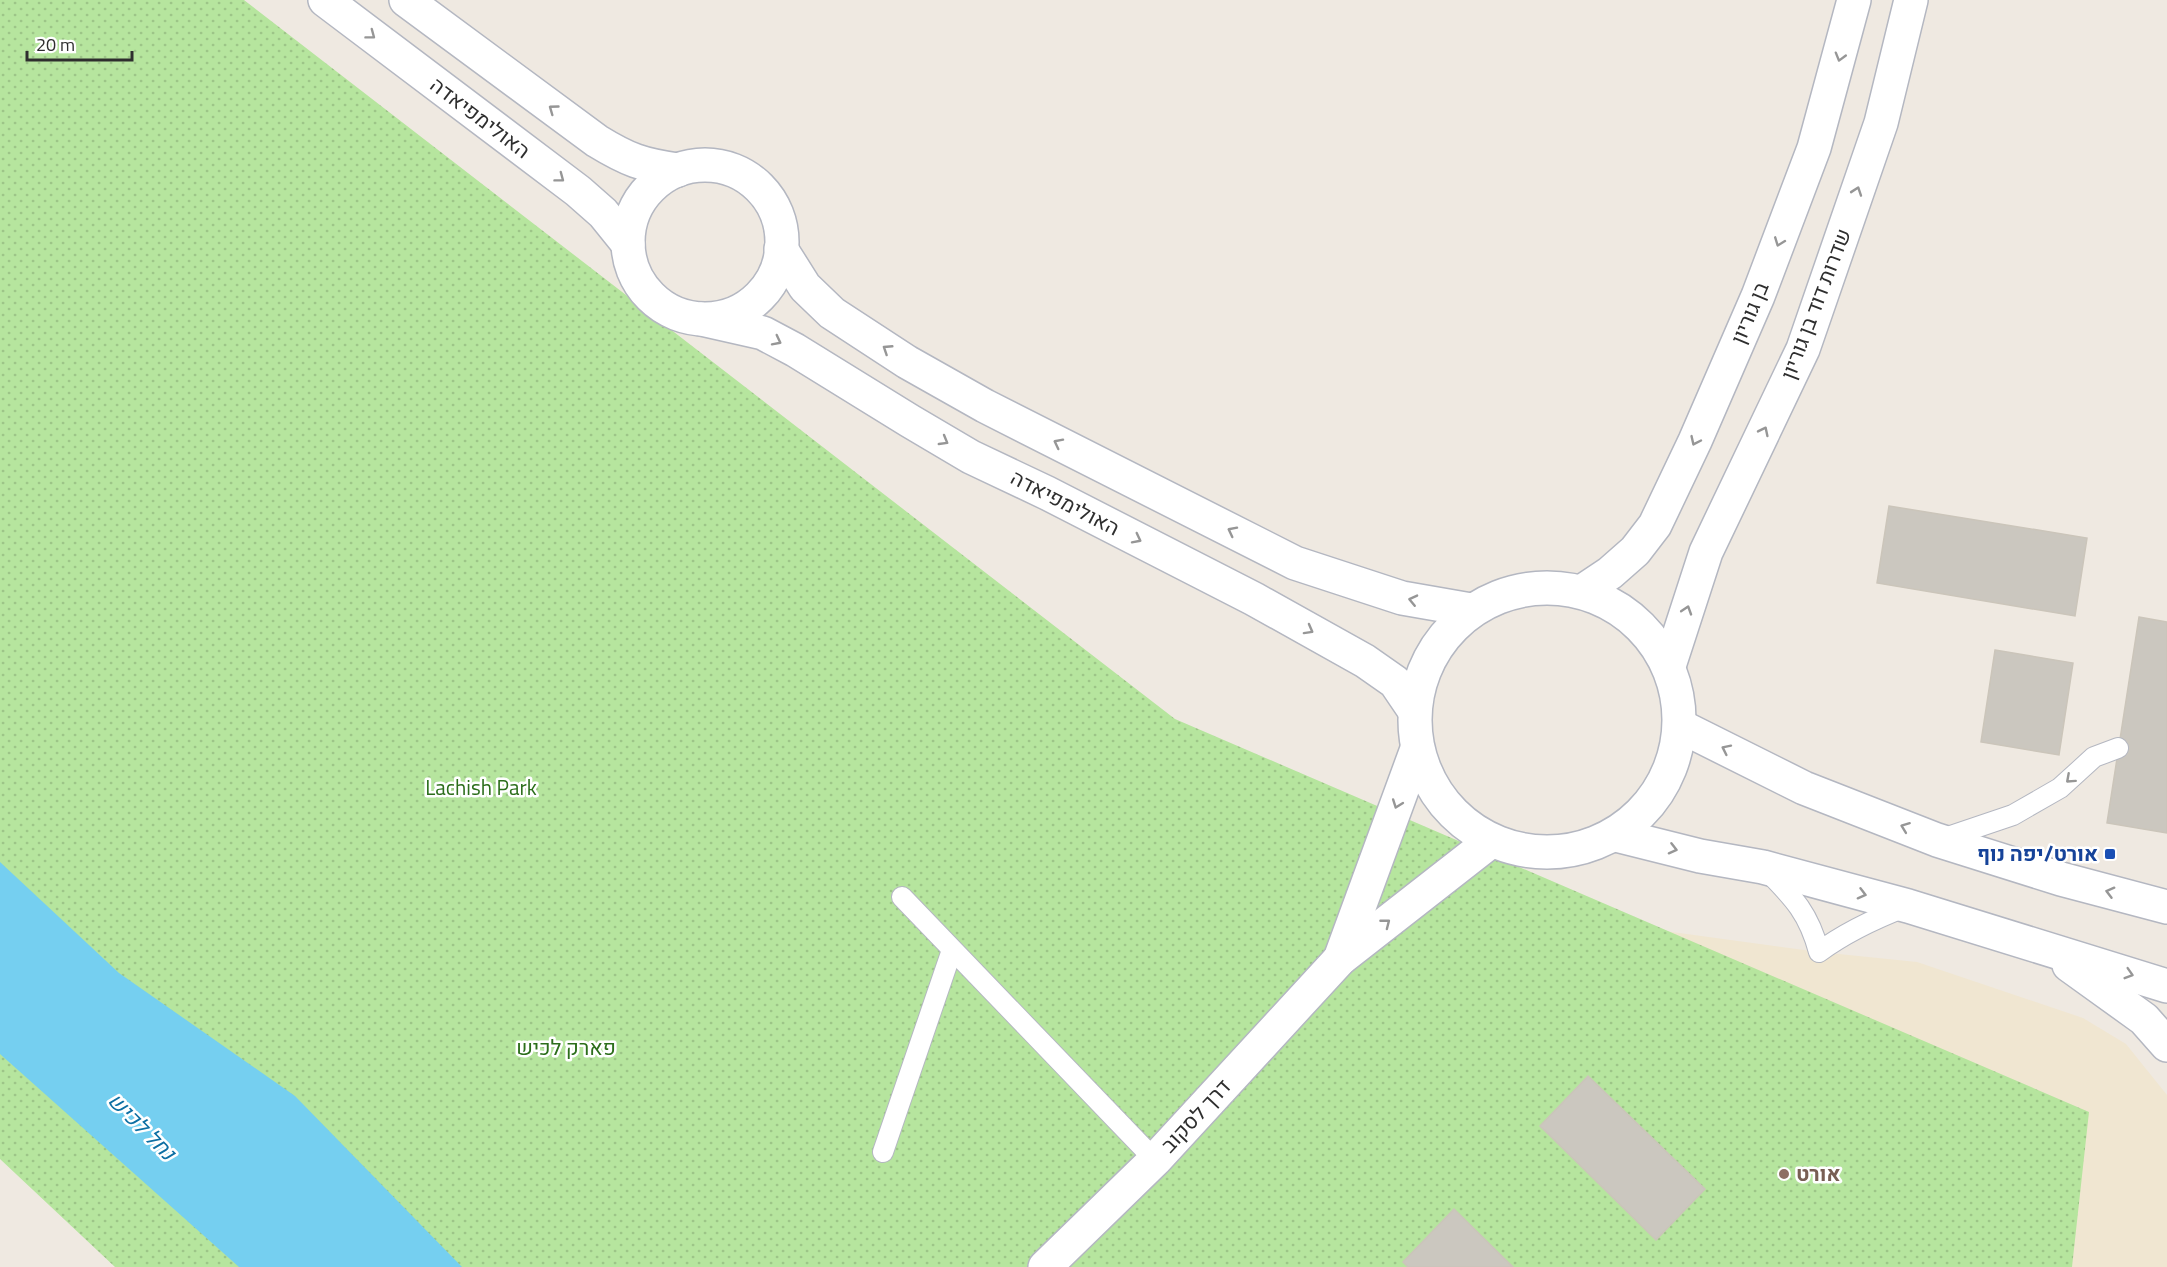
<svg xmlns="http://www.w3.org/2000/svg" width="2167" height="1267" font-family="'Titillium Web',Heebo,sans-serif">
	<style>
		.education { fill: #f0e6d1 }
		.park { fill: url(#park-dots) }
		.water { fill: #75cff0 }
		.building { fill: #cbc7bf; stroke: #cbc5ba; stroke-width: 1.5 }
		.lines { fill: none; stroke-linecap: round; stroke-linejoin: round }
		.service-casing { stroke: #b4b7c1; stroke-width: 22 }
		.tertiary-casing { stroke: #b4b7c1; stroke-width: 36 }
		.secondary-casing { stroke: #b4b7c1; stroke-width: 36 }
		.service { stroke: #fff; stroke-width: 20 }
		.tertiary { stroke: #fff; stroke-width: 33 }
		.secondary { stroke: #fff; stroke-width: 33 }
		.oneway { stroke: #969696 }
		.transit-dot { fill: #1a4fb4; stroke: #fff; stroke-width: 2 }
		.education-dot { fill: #8d6e63; stroke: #fff; stroke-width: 2 }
		.labels { text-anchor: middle; stroke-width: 5; stroke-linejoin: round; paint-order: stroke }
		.street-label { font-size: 21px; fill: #2e2e2e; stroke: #fff }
		.park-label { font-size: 21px; fill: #2c6e1b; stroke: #fff }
		.transit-label { font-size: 21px; font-weight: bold; fill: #164399; stroke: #fff; text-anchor: end }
		.education-label { font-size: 21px; font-weight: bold; fill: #785e54; stroke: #fff; text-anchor: start }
		.water-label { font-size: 22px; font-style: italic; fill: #0d6fa3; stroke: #fff }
	</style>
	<defs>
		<pattern id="park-dots" width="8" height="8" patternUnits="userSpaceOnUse" patternTransform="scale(1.5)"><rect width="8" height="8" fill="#b6e59e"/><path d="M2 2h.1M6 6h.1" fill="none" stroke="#9dc588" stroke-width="1.8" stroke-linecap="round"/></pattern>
	</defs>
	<rect width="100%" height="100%" fill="#efe9e1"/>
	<polygon class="education" points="1628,926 1819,952 1917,962 2083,1018 2126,1044 2167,1095 2167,1267 1315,1267"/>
	<polygon class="park" points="0,0 244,0 1175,719 2089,1112 2072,1267 115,1267 0,1159"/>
	<polygon class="water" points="0,862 119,973 295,1096 462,1267 239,1267 0,1054"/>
	<g class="building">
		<polygon points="1889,506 2087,538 2075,616 1877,583"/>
		<polygon points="2139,617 2167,622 2167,833 2107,823"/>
		<polygon points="1995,650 2073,663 2059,755 1981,742"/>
		<polygon points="1588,1076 1705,1189 1656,1240 1540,1126"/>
		<polygon points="1454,1209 1513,1267 1408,1267 1403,1262"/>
	</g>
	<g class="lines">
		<g class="service-casing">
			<g id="service">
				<polyline points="1942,839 2013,815 2060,788 2094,757 2118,748"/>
				<path d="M 1767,871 C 1794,898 1809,914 1819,952 C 1846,932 1874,919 1905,907"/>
				<polyline points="902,897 1155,1160"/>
				<polyline points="883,1152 952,950"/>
			</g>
		</g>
		<g class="tertiary-casing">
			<g id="tertiary">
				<polyline points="325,0 578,191 603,213 628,244"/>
				<path d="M 406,0 L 597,141 C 628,160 642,165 678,170"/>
				<circle cx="705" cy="242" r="77"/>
				<polyline points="781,249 805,287 832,313 907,362 985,406 1295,563 1402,598 1471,610"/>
				<polyline points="701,319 763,333 795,350 910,421 971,457 1047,493 1254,599 1365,661 1395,682 1414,710"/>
				<polyline points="1340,959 1417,749"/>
				<polyline points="1045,1267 1155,1160 1340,959 1491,841"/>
			</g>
		</g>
		<g class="secondary-casing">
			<g id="secondary">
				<circle cx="1547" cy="720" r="132"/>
				<polyline points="1583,591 1610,573 1635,551 1655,525 1695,441 1758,296 1814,148 1854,0"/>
				<polyline points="1669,666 1706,552 1803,349 1881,123 1911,0"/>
				<polyline points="1680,726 1804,788 1937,840 2061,879 2167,907"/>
				<polyline points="1616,835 1700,856 1763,867 1908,906 2167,986"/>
				<polyline points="2069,965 2144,1019 2167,1045"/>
			</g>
		</g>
		<use href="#service" class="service"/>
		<use href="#tertiary" class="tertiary"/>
		<use href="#secondary" class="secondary"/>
	</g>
	<defs><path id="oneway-chevron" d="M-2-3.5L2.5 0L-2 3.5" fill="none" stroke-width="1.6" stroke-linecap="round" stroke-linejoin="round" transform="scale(1.5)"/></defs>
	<g class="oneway">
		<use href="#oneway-chevron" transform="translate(371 35) rotate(37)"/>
		<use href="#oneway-chevron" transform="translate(1840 57) rotate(106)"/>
		<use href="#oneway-chevron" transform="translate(553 109) rotate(-144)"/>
		<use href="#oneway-chevron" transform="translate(560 178) rotate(37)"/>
		<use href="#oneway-chevron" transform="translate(1857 191) rotate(-71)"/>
		<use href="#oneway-chevron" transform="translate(1779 242) rotate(111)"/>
		<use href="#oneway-chevron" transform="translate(777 341) rotate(27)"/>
		<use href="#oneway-chevron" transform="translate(887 349) rotate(-147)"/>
		<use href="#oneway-chevron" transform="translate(1764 431) rotate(-64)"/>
		<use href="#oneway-chevron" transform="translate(944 441) rotate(30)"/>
		<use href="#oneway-chevron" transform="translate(1695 441) rotate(115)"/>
		<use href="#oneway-chevron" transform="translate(1058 443) rotate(-153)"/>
		<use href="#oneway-chevron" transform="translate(1232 531) rotate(-153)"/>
		<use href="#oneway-chevron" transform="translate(1137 539) rotate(27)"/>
		<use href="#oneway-chevron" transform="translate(1413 600) rotate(-167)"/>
		<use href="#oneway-chevron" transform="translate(1687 610) rotate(-72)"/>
		<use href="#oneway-chevron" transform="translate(1309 630) rotate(29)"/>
		<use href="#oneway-chevron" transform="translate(1726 749) rotate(-154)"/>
		<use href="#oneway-chevron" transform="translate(2070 779) rotate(138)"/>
		<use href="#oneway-chevron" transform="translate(1397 804) rotate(110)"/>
		<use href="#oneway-chevron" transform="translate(1905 827) rotate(-159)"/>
		<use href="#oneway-chevron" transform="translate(1673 849) rotate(14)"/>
		<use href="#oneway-chevron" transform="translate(2110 892) rotate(-165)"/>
		<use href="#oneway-chevron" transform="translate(1862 894) rotate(15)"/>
		<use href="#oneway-chevron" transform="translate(1386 923) rotate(-38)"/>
		<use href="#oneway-chevron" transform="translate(2129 974) rotate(17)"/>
	</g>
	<rect class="transit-dot" x="2104" y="848" width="12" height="12" rx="3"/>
	<circle class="education-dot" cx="1784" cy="1174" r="6"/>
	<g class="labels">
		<g class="street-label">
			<text transform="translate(480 118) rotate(37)" y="7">האולימפיאדה</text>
			<text transform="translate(1816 304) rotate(-69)" y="7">שדרות דוד בן גוריון</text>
			<text transform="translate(1750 313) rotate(-67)" y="7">בן גוריון</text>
			<text transform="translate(1065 503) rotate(27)" y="7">האולימפיאדה</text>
			<text transform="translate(1196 1116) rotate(-47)" y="7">דרך לסקוב</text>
		</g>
		<g class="park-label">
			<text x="481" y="795">Lachish Park</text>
			<text x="566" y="1055">פארק לכיש</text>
		</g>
		<g class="transit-label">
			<text x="2098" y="861">אורט/יפה נוף</text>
		</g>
		<g class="education-label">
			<text x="1796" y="1181">אורט</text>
		</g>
		<g class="water-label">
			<text transform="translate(142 1126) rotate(45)" y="8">נחל לכיש</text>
		</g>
	</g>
	<path d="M27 51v9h105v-9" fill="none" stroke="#2e2e2e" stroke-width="3"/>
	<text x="36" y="51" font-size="18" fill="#2e2e2e" stroke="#ffffff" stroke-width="4.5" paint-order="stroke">20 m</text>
</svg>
